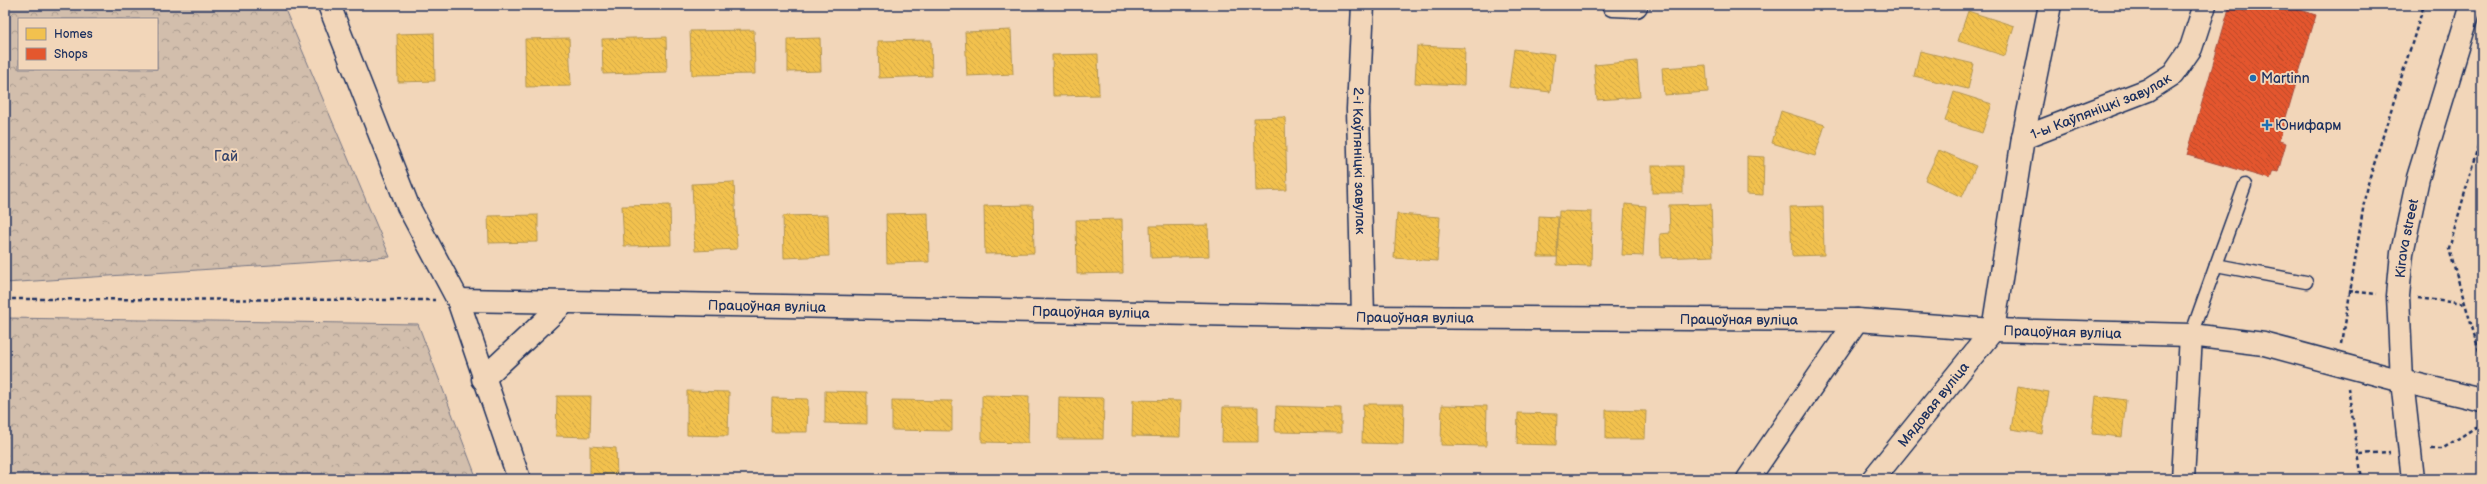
<svg xmlns="http://www.w3.org/2000/svg" width="2487" height="484" font-family="'Balsamiq Sans',sans-serif">
	<style>
		.forest { fill: url(#forest-crowns); stroke: #767685; fill-rule: evenodd }
		.homes { fill: url(#homes-back-hatch); stroke: #b29553 }
		.shops { fill: url(#shops-back-hatch); stroke: #a84b3c }
		.lines { fill: none; stroke-linecap: round; stroke-linejoin: round }
		.lane-casing { stroke: #1b2f5e; stroke-width: 15 }
		.street-casing { stroke: #1b2f5e; stroke-width: 25 }
		.secondary-casing { stroke: #1b2f5e; stroke-width: 25 }
		.path { stroke: #1b2f5e; stroke-width: 2.5; stroke-dasharray: 4 3; stroke-linecap: butt }
		.lane { stroke: #f2d6b9; stroke-width: 12 }
		.street { stroke: #f2d6b9; stroke-width: 22 }
		.secondary { stroke: #f2d6b9; stroke-width: 22 }
		.poi-dot { fill: #1f6fb2; stroke: #f2d6b9; stroke-width: 1.5 }
		.labels { text-anchor: middle; stroke-width: 4; stroke-linejoin: round; paint-order: stroke }
		.poi-label { font-size: 14px; fill: #1b2f5e; stroke: #f2d6b9; text-anchor: start }
		.street-label { font-size: 14px; fill: #1b2f5e; stroke: #f2d6b9 }
		.park-label { font-size: 14px; fill: #36446a; stroke: #f2d6b9 }
	</style>
	<defs>
		<pattern id="forest-crowns" width="20" height="18" patternUnits="userSpaceOnUse"><rect width="20" height="18" fill="#d2beac"/><path d="M2 6a3 3 0 1 1 6 0M12 15a3 3 0 1 1 6 0" fill="none" stroke="#aa9b8f"/></pattern>
		<pattern id="homes-back-hatch" width="6" height="6" patternUnits="userSpaceOnUse"><rect width="6" height="6" fill="#f2c14e"/><path d="M-1 5l2 2M0 0l6 6M5-1l2 2" fill="none" stroke="#cfa646"/></pattern>
		<pattern id="shops-back-hatch" width="6" height="6" patternUnits="userSpaceOnUse"><rect width="6" height="6" fill="#e4572e"/><path d="M-1 5l2 2M0 0l6 6M5-1l2 2" fill="none" stroke="#b8482a"/></pattern>
	</defs>
	<rect width="100%" height="100%" fill="#f2d6b9"/>
	<filter id="ink" filterUnits="userSpaceOnUse"><feTurbulence type="fractalNoise" baseFrequency=".025" numOctaves="2"/><feDisplacementMap in="SourceGraphic" scale="8" xChannelSelector="R" yChannelSelector="G"/><feConvolveMatrix kernelMatrix="1 2 1 2 8 2 1 2 1" color-interpolation-filters="sRGB"/></filter>
	<g filter="url(#ink)">
		<g class="forest">
			<path d="M 5,5 L 283,5 L 390,257 L 5,283 ZM 19,19 L 157,19 L 157,69 L 19,69 Z"/>
			<polygon points="5,318 418,324 477,479 5,479"/>
		</g>
		<g class="homes">
			<polygon points="1968,11 2014,26 2005,56 1958,41"/>
			<polygon points="754,30 755,74 692,75 690,31"/>
			<polygon points="1011,30 1013,74 967,76 965,32"/>
			<polygon points="434,33 435,81 398,82 397,34"/>
			<polygon points="666,37 667,72 603,74 602,39"/>
			<polygon points="569,38 571,86 526,87 525,39"/>
			<polygon points="820,38 821,71 788,72 788,39"/>
			<polygon points="931,40 932,76 879,78 878,41"/>
			<polygon points="1417,46 1465,48 1464,85 1415,83"/>
			<polygon points="1514,49 1554,54 1550,92 1509,87"/>
			<polygon points="1920,51 1974,64 1968,89 1914,76"/>
			<polygon points="1098,54 1099,95 1053,96 1052,55"/>
			<polygon points="1637,61 1640,97 1597,100 1594,65"/>
			<polygon points="1706,65 1708,92 1664,95 1662,68"/>
			<polygon points="1954,92 1992,104 1982,133 1945,121"/>
			<polygon points="1781,111 1825,125 1815,156 1772,143"/>
			<polygon points="1285,117 1287,190 1256,191 1254,118"/>
			<polygon points="1939,150 1976,166 1962,197 1925,180"/>
			<polygon points="1747,156 1764,157 1763,195 1747,194"/>
			<rect x="1652" y="166" width="31" height="27"/>
			<polygon points="734,182 737,249 695,251 692,184"/>
			<polygon points="1625,204 1646,206 1643,256 1622,255"/>
			<polygon points="1711,204 1713,256 1661,258 1660,234 1670,233 1669,205"/>
			<polygon points="670,205 671,245 624,246 622,206"/>
			<polygon points="1033,205 1034,253 985,254 984,206"/>
			<polygon points="1823,206 1824,255 1792,256 1790,207"/>
			<polygon points="1559,211 1592,212 1591,266 1557,265"/>
			<polygon points="928,213 929,262 887,263 886,214"/>
			<polygon points="1397,214 1440,217 1437,261 1394,258"/>
			<polygon points="538,215 538,242 489,243 488,216"/>
			<polygon points="828,215 829,256 784,258 783,216"/>
			<polygon points="1539,216 1558,217 1557,257 1538,257"/>
			<polygon points="1122,219 1123,273 1077,274 1076,220"/>
			<polygon points="1208,225 1209,256 1151,258 1150,226"/>
			<polygon points="2018,387 2049,392 2042,434 2011,429"/>
			<polygon points="687,391 729,392 728,436 687,435"/>
			<polygon points="825,391 867,392 867,424 825,423"/>
			<polygon points="982,395 1029,396 1028,443 982,442"/>
			<polygon points="557,396 591,396 590,437 556,436"/>
			<polygon points="2096,396 2126,400 2122,437 2092,434"/>
			<polygon points="1059,397 1104,398 1103,439 1058,439"/>
			<polygon points="772,398 808,399 807,432 771,432"/>
			<polygon points="892,400 952,401 952,431 892,430"/>
			<polygon points="1133,400 1181,401 1180,437 1132,436"/>
			<polygon points="1363,404 1404,404 1403,444 1362,443"/>
			<polygon points="1442,405 1487,406 1486,446 1441,445"/>
			<polygon points="1276,406 1341,408 1341,433 1275,432"/>
			<polygon points="1223,407 1258,407 1258,442 1222,442"/>
			<polygon points="1606,410 1646,411 1645,439 1606,439"/>
			<polygon points="1518,413 1557,414 1556,445 1517,444"/>
			<polygon points="590,446 616,448 617,478 590,474"/>
		</g>
		<polygon class="shops" points="2230,5 2282,5 2316,15 2279,141 2286,143 2278,172 2273,171 2270,179 2187,155"/>
		<g class="lines">
			<g class="lane-casing">
				<g id="lane">
					<polyline points="2216,265 2245,185"/>
					<polyline points="2191,335 2216,265 2306,282"/>
				</g>
			</g>
			<g class="street-casing">
				<g id="street">
					<polyline points="329,5 408,206 458,300 519,479"/>
					<path id="s1" d="M 1363,5 L 1358,109 L 1363,317"/>
					<polyline points="1613,5 1636,6"/>
					<path id="s2" d="M 2023,138 L 2148,90 L 2173,74 L 2191,48 L 2205,5"/>
					<path id="s3" d="M 458,300 L 1363,317 L 1857,320 L 1993,330 L 2191,335 L 2264,344 L 2402,381"/>
					<polyline points="483,379 564,303"/>
					<polyline points="1748,479 1857,320"/>
					<path id="s4" d="M 1873,479 L 1993,330 L 2023,138 L 2050,5"/>
					<polyline points="2183,479 2191,335"/>
				</g>
			</g>
			<g class="secondary-casing">
				<g id="secondary">
					<polyline points="2402,381 2482,400"/>
					<path id="s5" d="M 2413,479 L 2402,381 L 2398,296 L 2402,253 L 2418,178 L 2471,5"/>
				</g>
			</g>
			<g class="path">
				<polyline points="2482,132 2449,249 2482,361"/>
				<polyline points="2349,291 2377,294"/>
				<polyline points="2418,298 2465,304"/>
				<polyline points="5,299 435,300"/>
				<polyline points="2342,344 2366,190 2424,5"/>
				<polyline points="2348,388 2362,479"/>
				<polyline points="2431,449 2442,449 2476,427 2482,428"/>
				<polyline points="2360,454 2390,452"/>
			</g>
			<use href="#lane" class="lane"/>
			<use href="#street" class="street"/>
			<use href="#secondary" class="secondary"/>
		</g>
	</g>
	<g class="poi-dot">
		<circle cx="2253" cy="78" r="4"/>
		<path d="M2265 119h4v4h4v4h-4v4h-4v-4h-4v-4h4z"/>
	</g>
	<g class="labels">
		<g class="poi-label">
			<text x="2261" y="83">Martinn</text>
			<text x="2275" y="130">Юнифарм</text>
		</g>
		<g class="street-label">
			<text dy="5" stroke="none"><textPath href="#s2" startOffset="84">1-ы Каўпяніцкі завулак</textPath></text>
			<text dy="5" stroke="none"><textPath href="#s1" startOffset="156">2-і Каўпяніцкі завулак</textPath></text>
			<text dy="5" stroke="none"><textPath href="#s5" startOffset="242">Kirava street</textPath></text>
			<text dy="5" stroke="none"><textPath href="#s3" startOffset="309">Працоўная вуліца</textPath></text>
			<text dy="5" stroke="none"><textPath href="#s3" startOffset="633">Працоўная вуліца</textPath></text>
			<text dy="5" stroke="none"><textPath href="#s3" startOffset="957">Працоўная вуліца</textPath></text>
			<text dy="5" stroke="none"><textPath href="#s3" startOffset="1281">Працоўная вуліца</textPath></text>
			<text dy="5" stroke="none"><textPath href="#s3" startOffset="1605">Працоўная вуліца</textPath></text>
			<text dy="5" stroke="none"><textPath href="#s4" startOffset="96">Мядовая вуліца</textPath></text>
		</g>
		<g class="park-label">
			<text x="226" y="161">Гай</text>
		</g>
	</g>
	<rect width="2487" height="484" fill="none" stroke="#f2d6b9" stroke-width="20"/>
	<rect x="10" y="10" width="2467" height="464" fill="none" stroke="#1b2f5e" stroke-width="1.5" filter="url(#ink)"/>
	<rect x="18" y="18" width="140" height="52" fill="#f2d6b9" stroke="#9c9395"/>
	<rect x="26" y="28" width="20" height="12" fill="#f2c14e" stroke="#9c9395"/>
	<text x="54" y="38" font-size="12" fill="#1b2f5e">Homes</text>
	<rect x="26" y="48" width="20" height="12" fill="#e4572e" stroke="#9c9395"/>
	<text x="54" y="58" font-size="12" fill="#1b2f5e">Shops</text>
</svg>
